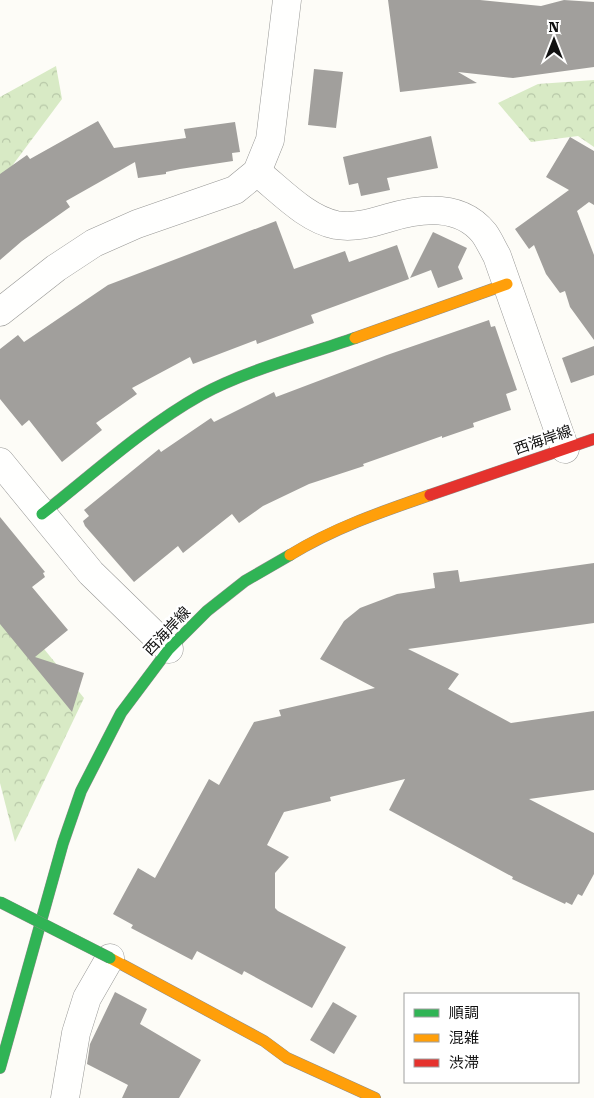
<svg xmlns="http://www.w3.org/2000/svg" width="594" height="1098" font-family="'Roboto Serif','Noto Sans JP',serif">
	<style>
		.forest { fill: url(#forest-crowns) }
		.building { fill: #a19f9c }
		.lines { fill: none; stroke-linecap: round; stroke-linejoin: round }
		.street-casing { stroke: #979795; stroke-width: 29 }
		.fast-casing { stroke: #8e8d8b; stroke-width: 12 }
		.slow-casing { stroke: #8e8d8b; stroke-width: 12 }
		.jam-casing { stroke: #8e8d8b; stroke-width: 12 }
		.street { stroke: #fffffe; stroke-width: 28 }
		.fast { stroke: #30b455; stroke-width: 11 }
		.slow { stroke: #ff9f0a; stroke-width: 11 }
		.jam { stroke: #e5322d; stroke-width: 11 }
		.fast-bridge-casing { stroke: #8e8d8b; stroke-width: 12; stroke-linecap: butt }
		.fast-bridge { stroke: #30b455; stroke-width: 11 }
		.labels { text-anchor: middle; stroke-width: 5; stroke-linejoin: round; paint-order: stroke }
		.street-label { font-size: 15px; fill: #111; stroke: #fff }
	</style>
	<defs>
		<pattern id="forest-crowns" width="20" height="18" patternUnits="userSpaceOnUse" patternTransform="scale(1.25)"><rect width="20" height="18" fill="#d8eac5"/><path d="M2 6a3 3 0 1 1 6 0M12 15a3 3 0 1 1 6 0" fill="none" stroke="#b8c8a8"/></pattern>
	</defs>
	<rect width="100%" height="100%" fill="#fdfcf7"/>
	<g class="forest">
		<polygon points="56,66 62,99 0,182 0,97"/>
		<polygon points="594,80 594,147 578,136 531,142 498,103 538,84"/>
		<polygon points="0,595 84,698 15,842 0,783"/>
	</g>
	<g class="building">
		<polygon points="388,0 480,0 541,6 564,0 594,2 594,67 513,78 458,72 477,83 400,92"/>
		<polygon points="314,69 343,72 336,128 308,125"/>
		<polygon points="98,121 114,148 186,138 184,129 235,122 240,152 232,153 233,161 180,169 166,172 166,174 138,178 135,162 66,201 70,207 22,241 0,260 0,174 27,155 30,159"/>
		<polygon points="431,136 438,168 387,178 390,190 361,196 358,183 349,185 343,157"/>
		<polygon points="570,137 594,151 594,205 589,202 577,211 594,255 594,340 570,307 565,291 560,293 546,274 534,245 529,249 515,229 569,190 546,177"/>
		<polygon points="276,221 294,269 345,251 349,262 397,245 409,279 311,315 314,323 257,344 256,340 193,364 190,357 132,388 137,394 96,423 102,430 62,462 29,420 22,426 0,399 0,349 18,335 24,342 108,285"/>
		<polygon points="433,232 467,248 458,267 463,279 438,288 431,270 410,278"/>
		<polygon points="489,320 491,327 495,326 517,390 506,394 511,410 473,423 474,427 442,438 442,436 363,464 364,466 309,484 263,506 239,523 232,514 183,553 178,546 134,582 85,526 83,521 89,516 84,510 159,449 161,452 211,418 214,422 274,392 276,397 387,355"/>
		<polygon points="594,346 594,375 571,383 562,358"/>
		<polygon points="0,517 45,572 43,573 45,577 32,587 68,630 35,657 84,673 72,712 0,624"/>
		<polygon points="594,563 594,623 408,649 459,674 448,689 511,723 594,711 594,790 529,799 594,833 594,874 582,896 578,894 572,905 566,902 565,904 512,879 513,877 389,810 405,779 330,797 331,801 284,812 267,845 289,857 275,873 275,908 278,911 346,947 312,1008 244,971 242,975 197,951 192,960 131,928 133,925 113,914 138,868 155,878 209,779 219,785 254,722 281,716 279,710 375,688 320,659 344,621 360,608 397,594 435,588 433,573 458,570 460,582"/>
		<polygon points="115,992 147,1009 140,1024 201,1060 179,1098 122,1098 128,1085 87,1064 90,1044"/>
		<polygon points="333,1002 357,1016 334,1054 310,1040"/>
	</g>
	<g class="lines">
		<g class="street-casing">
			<g id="street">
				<path d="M 257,172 C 280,190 306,219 336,225 C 355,228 371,223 388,218 C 421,208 460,203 484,233 C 489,240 493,249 497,256 L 565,449"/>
				<polyline points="0,312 56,268 94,243 137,224 235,190 257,172 270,140 287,0"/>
				<polyline points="0,462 91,573 169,649"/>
				<polyline points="65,1098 76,1033 87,998 110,958"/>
			</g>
		</g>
		<g class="fast-casing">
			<g id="fast">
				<path d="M 42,514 C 94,473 144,427 201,395 C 246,370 307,355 355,338"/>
				<polyline points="0,1068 63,843 81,791 121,713 169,649 207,611 245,581 290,555"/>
			</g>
		</g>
		<g class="slow-casing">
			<g id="slow">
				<polyline points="355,338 507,284"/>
				<path d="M 290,555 C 334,528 381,512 430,495"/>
				<polyline points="110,958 264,1041 287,1058 375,1098"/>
			</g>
		</g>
		<g class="jam-casing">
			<polyline id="jam" points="430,495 594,439"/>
		</g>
		<use href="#street" class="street"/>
		<use href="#fast" class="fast"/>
		<use href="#slow" class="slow"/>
		<use href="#jam" class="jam"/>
		<g class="fast-bridge-casing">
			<polyline id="fast-bridge" points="0,902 110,958"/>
		</g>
		<use href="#fast-bridge" class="fast-bridge"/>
	</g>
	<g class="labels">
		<g class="street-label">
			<text transform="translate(543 440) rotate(-19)" y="5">西海岸線</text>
			<text transform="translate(167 631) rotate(-47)" y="5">西海岸線</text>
		</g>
	</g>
	<rect x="404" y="993" width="175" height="90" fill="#ffffff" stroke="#a0a0a0"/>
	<rect x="414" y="1009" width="25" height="8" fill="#30b455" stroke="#a0a0a0"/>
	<text x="449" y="1018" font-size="15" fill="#111111">順調</text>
	<rect x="414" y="1034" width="25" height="8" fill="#ff9f0a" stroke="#a0a0a0"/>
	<text x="449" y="1043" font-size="15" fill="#111111">混雑</text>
	<rect x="414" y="1059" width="25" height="8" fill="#e5322d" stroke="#a0a0a0"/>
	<text x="449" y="1068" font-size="15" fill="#111111">渋滞</text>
	<g transform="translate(554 40)" stroke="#ffffff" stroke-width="4" paint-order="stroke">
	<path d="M0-4L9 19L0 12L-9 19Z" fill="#111111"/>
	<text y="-8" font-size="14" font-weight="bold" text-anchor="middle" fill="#111111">N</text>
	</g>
</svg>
